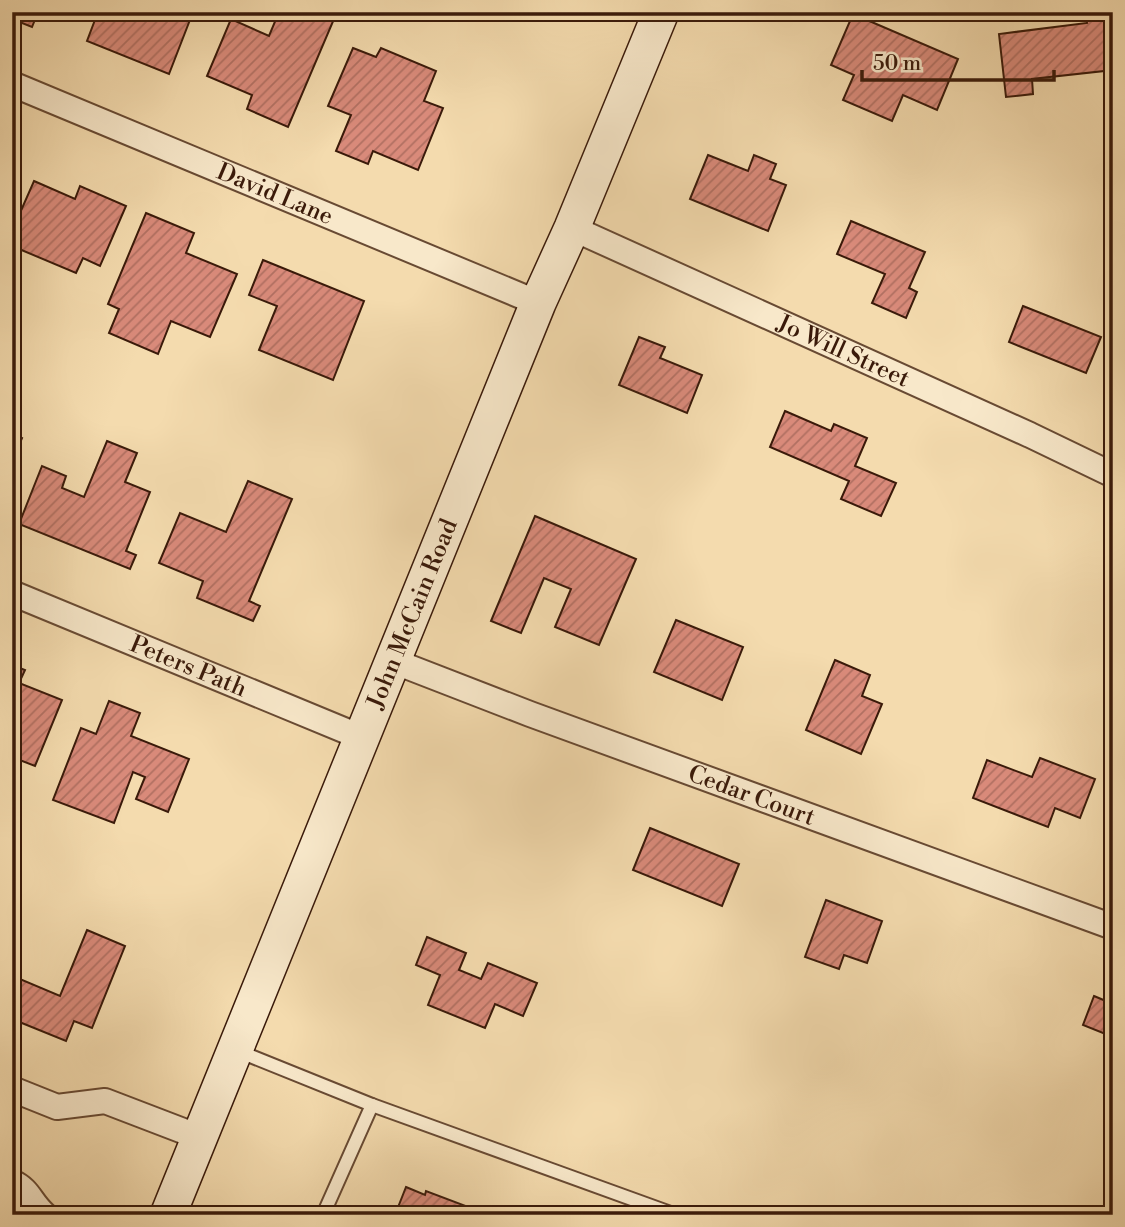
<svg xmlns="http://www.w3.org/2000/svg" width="1125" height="1227" font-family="'Libre Bodoni',serif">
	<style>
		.building { fill: url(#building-hatch); stroke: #3a1a0a; stroke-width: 2 }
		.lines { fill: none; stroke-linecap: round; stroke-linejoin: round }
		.lane-casing { stroke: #684a33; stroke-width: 16 }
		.street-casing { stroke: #684a33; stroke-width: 28 }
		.secondary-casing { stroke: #3a1a0a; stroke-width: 38 }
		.lane { stroke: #f8e8ca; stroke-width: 12 }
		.street { stroke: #f8e8ca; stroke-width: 24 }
		.secondary { stroke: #f8e8ca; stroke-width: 35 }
		.labels { text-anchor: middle; stroke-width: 5; stroke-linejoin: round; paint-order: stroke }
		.street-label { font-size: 24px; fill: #3a1a0a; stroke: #f8e8ca }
	</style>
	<defs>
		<pattern id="building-hatch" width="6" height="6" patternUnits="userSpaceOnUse" patternTransform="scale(1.75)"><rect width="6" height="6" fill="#d98a7a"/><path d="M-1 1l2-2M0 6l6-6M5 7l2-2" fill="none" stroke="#b17062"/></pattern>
	</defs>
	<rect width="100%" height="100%" fill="#f4dbae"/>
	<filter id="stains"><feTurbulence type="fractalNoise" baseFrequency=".00286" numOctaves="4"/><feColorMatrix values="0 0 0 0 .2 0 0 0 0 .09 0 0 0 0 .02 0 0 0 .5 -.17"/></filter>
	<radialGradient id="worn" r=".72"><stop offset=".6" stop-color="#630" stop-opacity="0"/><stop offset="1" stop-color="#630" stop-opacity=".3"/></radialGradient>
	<g class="building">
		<polygon points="12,12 38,12 32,27 12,19"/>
		<polygon points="98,12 193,12 169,74 87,41"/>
		<polygon points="279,12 296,12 305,16 306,12 337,12 288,127 247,109 252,95 207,76 231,19 269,36"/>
		<polygon points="1085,12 1107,12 1113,70 1032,79 1033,94 1006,97 999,34 1087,23"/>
		<polygon points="853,14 958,59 937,110 903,95 892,121 843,100 854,75 831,65"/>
		<polygon points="353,48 376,57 381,48 436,71 424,101 443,108 418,170 373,151 368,164 336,151 351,115 328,106"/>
		<polygon points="1113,89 1113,103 1106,98"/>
		<polygon points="708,155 748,171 754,155 776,164 770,179 786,185 768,231 690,199"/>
		<polygon points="34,181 75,199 80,186 126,206 100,266 83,258 76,273 12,246 12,231"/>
		<polygon points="146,213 194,233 186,253 237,274 210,337 171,321 158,354 109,333 119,309 108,304"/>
		<polygon points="851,221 925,252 909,288 917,292 906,318 872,303 885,274 837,254"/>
		<polygon points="263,260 364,301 333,380 259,350 277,306 249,295"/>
		<polygon points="1023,306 1101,337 1086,373 1009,342"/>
		<polygon points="639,337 665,347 660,358 702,375 687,413 619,385"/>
		<polygon points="785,411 831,431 834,424 867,438 855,466 896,483 881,516 841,499 849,481 770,447"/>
		<polygon points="12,434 22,438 12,462"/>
		<polygon points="107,441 137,453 125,482 150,492 126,551 136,555 130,569 19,524 42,466 66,476 62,488 84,497"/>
		<polygon points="248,481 292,499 249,601 260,606 253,621 197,598 203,581 159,563 180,513 226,532"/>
		<polygon points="535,516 636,559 599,645 555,627 571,589 544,578 521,633 491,621"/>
		<polygon points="676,620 743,647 722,700 654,672"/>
		<polygon points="835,660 870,675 862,696 882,704 861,754 806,730"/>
		<polygon points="12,665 25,670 19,683 62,700 35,766 12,757"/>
		<polygon points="109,701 140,713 131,736 189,759 168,812 136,799 145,777 133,772 114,823 53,800 81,728 96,734"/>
		<polygon points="1040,758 1095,779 1080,818 1055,808 1048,827 973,798 987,760 1032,777"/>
		<polygon points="650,828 739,864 722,906 633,870"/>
		<polygon points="826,900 882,921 867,963 844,955 839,969 805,957"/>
		<polygon points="87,930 125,946 92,1028 74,1021 66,1041 12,1019 12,999 20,979 60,996"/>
		<polygon points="427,937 466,953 459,970 481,979 488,963 537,983 523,1016 495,1004 485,1028 428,1005 440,975 416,965"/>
		<polygon points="1094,996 1113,1004 1113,1037 1083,1025"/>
		<polygon points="406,1187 425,1195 426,1191 471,1208 468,1215 395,1215"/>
	</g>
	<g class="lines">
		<g class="lane-casing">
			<g id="lane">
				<polyline points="238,1051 372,1105 676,1215"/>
				<polyline points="323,1215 372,1105"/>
			</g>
		</g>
		<g class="street-casing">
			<g id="street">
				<path id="s1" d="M 12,84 L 538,303"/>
				<path id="s2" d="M 572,228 L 1030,435 L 1113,475"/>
				<path id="s3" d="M 12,593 L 363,738"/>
				<path id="s4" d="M 393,661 L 530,714 L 1113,927"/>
				<polyline points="12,1089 57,1107 105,1101 199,1137"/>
				<path d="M 12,1182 C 30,1190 30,1202 45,1215"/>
			</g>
		</g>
		<g class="secondary-casing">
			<g id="secondary">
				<path id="s5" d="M 168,1215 L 538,303 L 572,228 L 661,12"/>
			</g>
		</g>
		<use href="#lane" class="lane"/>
		<use href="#street" class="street"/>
		<use href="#secondary" class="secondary"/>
	</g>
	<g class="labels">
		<g class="street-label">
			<text dy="8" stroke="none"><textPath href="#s1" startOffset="285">David Lane</textPath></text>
			<text dy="8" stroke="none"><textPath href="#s2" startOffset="298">Jo Will Street</textPath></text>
			<text dy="8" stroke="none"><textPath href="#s5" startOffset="649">John McCain Road</textPath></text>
			<text dy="8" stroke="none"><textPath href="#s3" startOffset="191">Peters Path</textPath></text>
			<text dy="8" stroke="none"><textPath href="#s4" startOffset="383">Cedar Court</textPath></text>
		</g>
	</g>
	<rect width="1125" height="1227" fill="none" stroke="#f4dbae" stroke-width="42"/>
	<rect x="14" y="14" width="1097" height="1199" fill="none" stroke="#3a1a0a" stroke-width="3.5"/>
	<rect x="21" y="21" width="1083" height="1185" fill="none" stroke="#3a1a0a" stroke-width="2"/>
	<path d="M862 70v10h192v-10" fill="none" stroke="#3a1a0a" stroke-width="3.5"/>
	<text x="873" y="70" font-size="21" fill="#3a1a0a" stroke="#f8e8ca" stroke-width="5" paint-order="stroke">50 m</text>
	<rect width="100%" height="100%" filter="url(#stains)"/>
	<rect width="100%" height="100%" fill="url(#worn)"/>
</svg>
